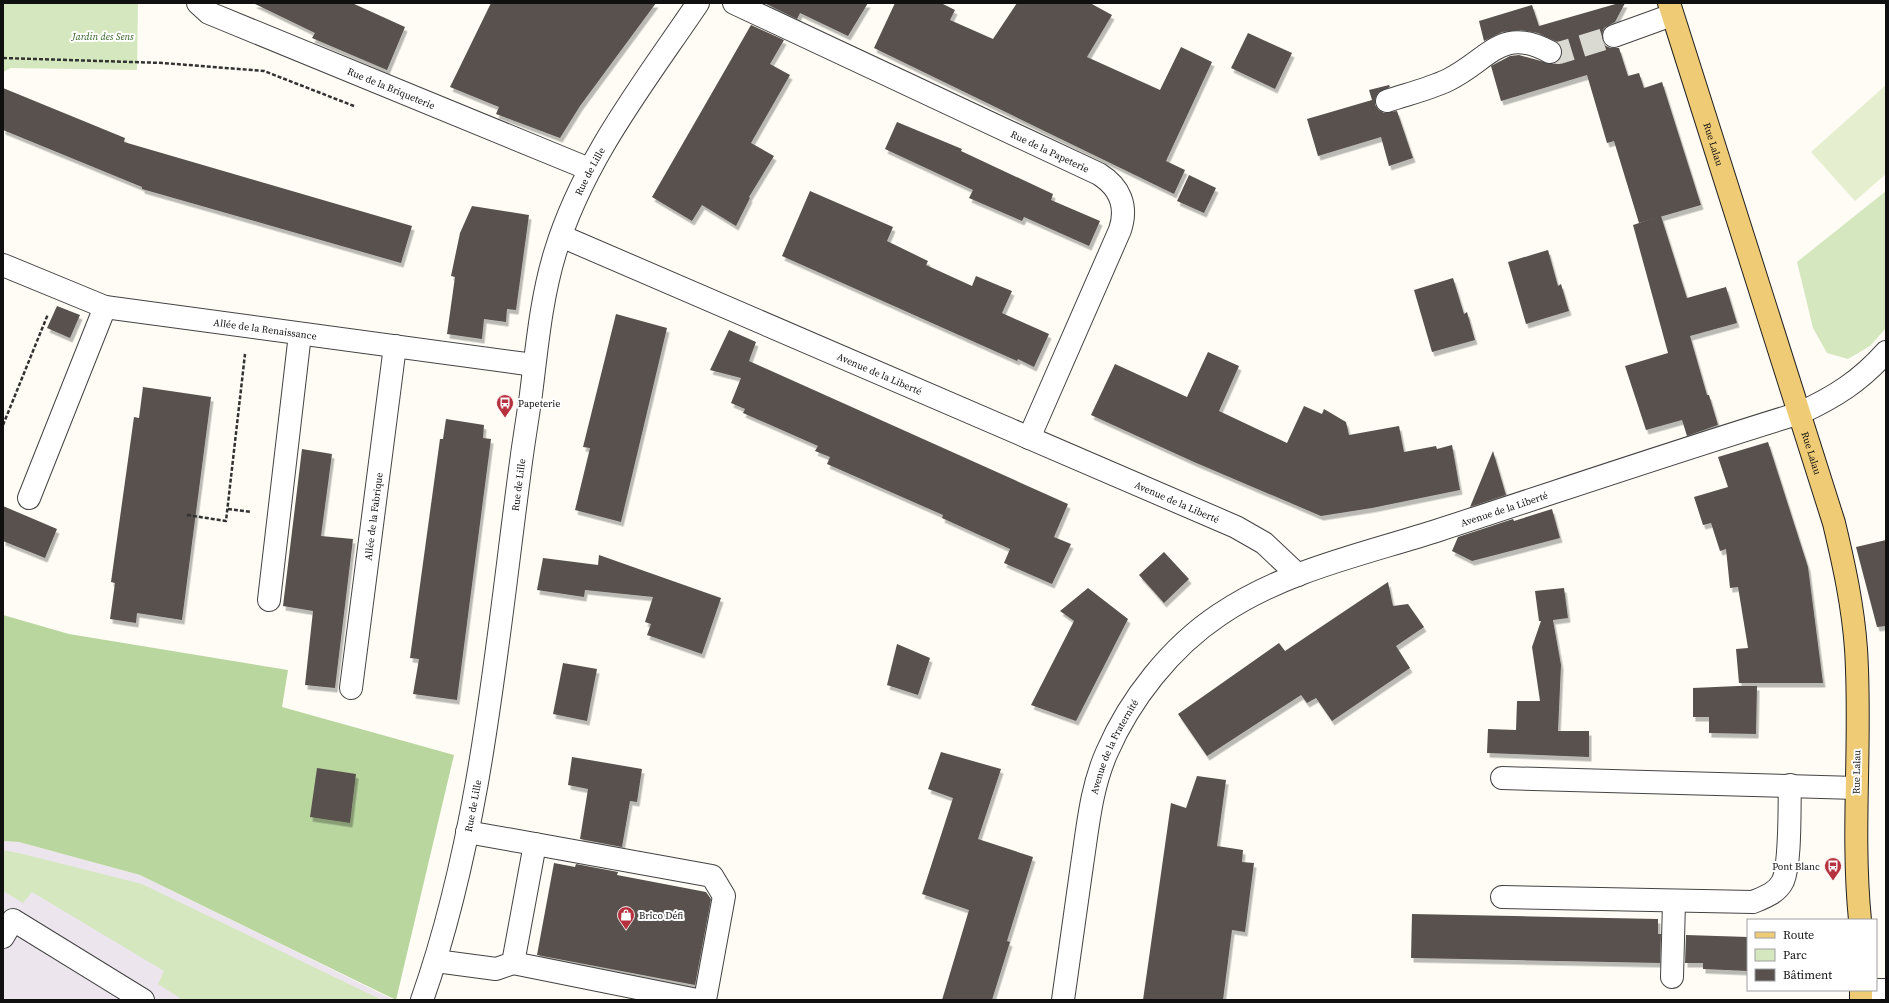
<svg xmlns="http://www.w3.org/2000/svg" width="1889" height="1003" font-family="'Source Serif 4',serif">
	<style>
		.industrial { fill: #ece5ed }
		.green { fill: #d5e7bf }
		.forest { fill: #bad69f }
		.pitch { fill: #e5efd0 }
		.building { fill: #58514d; filter: url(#shadow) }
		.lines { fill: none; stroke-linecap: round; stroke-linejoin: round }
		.minor-tunnel { stroke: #dad9d2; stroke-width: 22; stroke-dasharray: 22 11; stroke-linecap: butt }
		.minor-casing { stroke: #434343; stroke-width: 24 }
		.major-casing { stroke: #212121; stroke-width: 24 }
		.path { stroke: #323232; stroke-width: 2.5; stroke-dasharray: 4 2; stroke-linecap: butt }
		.minor { stroke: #fff; stroke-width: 22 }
		.major { stroke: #eecb74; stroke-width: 22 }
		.labels { text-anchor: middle; stroke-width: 4; stroke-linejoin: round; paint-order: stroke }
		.park-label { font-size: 10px; font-style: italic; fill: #346324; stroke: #fff }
		.street-label { font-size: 10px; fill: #101010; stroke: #fff }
		.poi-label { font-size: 10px; fill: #101010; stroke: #fff; text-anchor: start }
	</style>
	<defs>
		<filter id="shadow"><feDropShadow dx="2.5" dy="4.5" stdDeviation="0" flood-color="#0004"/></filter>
	</defs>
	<rect width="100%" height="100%" fill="#fefcf4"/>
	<polygon class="industrial" points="3,841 19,842 140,875 394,1000 3,1000"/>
	<g class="green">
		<polygon points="3,3 138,3 137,70 11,68 3,72"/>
		<polygon points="1886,191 1886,328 1870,346 1848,359 1827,353 1813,328 1797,262"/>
		<polygon points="3,850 23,854 142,884 382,1000 179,1000 180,998 158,984 164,971 32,892 23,903 3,891"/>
	</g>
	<polygon class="forest" points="3,615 69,634 288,670 282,707 454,755 396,1000 140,875 19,842 3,841"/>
	<polygon class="pitch" points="1886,85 1886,174 1855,201 1811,152"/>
	<g class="building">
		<polygon points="253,3 352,3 405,27 387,70 312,38 315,33"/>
		<polygon points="491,3 656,3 580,106 560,138 496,114 499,107 450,87"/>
		<polygon points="764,3 868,3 848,36 800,13 797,19"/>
		<polygon points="895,3 941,3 955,10 950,20 993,39 1017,3 1090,3 1112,15 1087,57 1160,90 1181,47 1212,62 1166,161 1185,170 1174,194 874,48"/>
		<polygon points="1619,3 1625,3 1615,22 1604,28 1602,34 1602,41 1606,46 1611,48 1619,48 1628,76 1639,73 1644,88 1662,82 1701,205 1639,223 1614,141 1607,143 1587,75 1501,101 1491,66 1510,56 1519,55 1552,64 1558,62 1561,57 1562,50 1560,44 1555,41 1538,33 1521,30 1502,32 1484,41 1479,21 1532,5 1539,26"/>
		<polygon points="751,25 784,40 770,64 790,75 751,143 774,156 749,197 750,198 736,226 702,205 692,221 652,197"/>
		<polygon points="1248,33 1292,53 1275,89 1231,68"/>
		<polygon points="1389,85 1390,87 1378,93 1375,99 1375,105 1379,110 1384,113 1397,111 1413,158 1389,166 1381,137 1318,156 1307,119 1372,100 1369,90"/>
		<polygon points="3,88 125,138 124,142 412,226 401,263 142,189 142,187 3,130"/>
		<polygon points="897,122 962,149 961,151 1053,194 1051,200 1100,221 1089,246 1024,217 1022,221 969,198 973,190 885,149"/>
		<polygon points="1189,175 1216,188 1204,213 1177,201"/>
		<polygon points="810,191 893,227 887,241 928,261 926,265 972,286 976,276 1012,291 1002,313 1049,334 1034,367 1018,359 1017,361 782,256"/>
		<polygon points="472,206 529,215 516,310 507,309 506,322 484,319 482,339 447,334 455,277 451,276 460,233"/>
		<polygon points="1661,216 1687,298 1726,287 1737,323 1690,336 1707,395 1709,395 1718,425 1687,436 1682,420 1646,430 1625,366 1668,353 1633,225"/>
		<polygon points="1548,250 1558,286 1561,284 1569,311 1526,324 1508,262"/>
		<polygon points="1453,278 1464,314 1467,312 1475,340 1432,352 1414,290"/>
		<polygon points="57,306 80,315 70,338 47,328"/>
		<polygon points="616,314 667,328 621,522 575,510 590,448 583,447"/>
		<polygon points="729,330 756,342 749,361 1068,504 1054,537 1071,544 1052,584 1004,563 1010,549 942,518 943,515 827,464 830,457 815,451 818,446 743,413 745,409 731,403 741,378 710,370"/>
		<polygon points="1208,352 1239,366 1219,411 1287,443 1304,406 1322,414 1324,409 1346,422 1349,435 1399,426 1404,452 1436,446 1437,449 1452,445 1460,490 1372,508 1321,516 1194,462 1091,415 1115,364 1187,397"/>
		<polygon points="143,387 211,397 182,620 137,613 136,623 110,619 115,583 111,582 134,417 139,418"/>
		<polygon points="446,419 484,425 483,438 491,439 457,700 413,694 419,659 410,658 440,439 443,439"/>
		<polygon points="1768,442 1808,567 1823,683 1739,683 1736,649 1748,648 1738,587 1730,588 1726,549 1720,551 1711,523 1703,525 1694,497 1728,487 1718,457"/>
		<polygon points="302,449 332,454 321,536 353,539 335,688 305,685 313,611 283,606"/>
		<polygon points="1493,451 1506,495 1470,507"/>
		<polygon points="3,506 57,529 45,558 3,541"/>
		<polygon points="1552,509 1560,538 1472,561 1452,551 1458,537 1513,519 1514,521"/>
		<polygon points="1886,540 1886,626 1877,627 1856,547"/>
		<polygon points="1164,552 1189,579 1164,603 1139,575"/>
		<polygon points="599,555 721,598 702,654 647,635 651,624 645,622 653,597 585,590 584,597 537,590 543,558 598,565"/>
		<polygon points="1388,582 1393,606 1408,604 1424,627 1396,646 1410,668 1332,721 1316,698 1307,703 1301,695 1207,756 1178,714 1279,643 1285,651"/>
		<polygon points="1088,588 1128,619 1076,721 1031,705 1074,621 1060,611"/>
		<polygon points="1564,588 1568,618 1553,620 1561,665 1558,731 1589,731 1589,757 1487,753 1488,729 1516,730 1517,701 1540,701 1532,647 1541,621 1539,621 1535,591"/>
		<polygon points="897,644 930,658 918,695 887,685"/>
		<polygon points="563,663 597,669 587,721 553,714"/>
		<polygon points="1738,686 1757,686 1756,734 1709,733 1709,717 1693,717 1693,688"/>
		<polygon points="941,752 1001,769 978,839 1033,857 1007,941 1010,942 992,1000 942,1000 969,910 922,894 953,798 928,789"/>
		<polygon points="572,757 642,769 637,802 630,801 622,847 580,839 588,789 568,785"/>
		<polygon points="317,768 356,774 350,823 310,817"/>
		<polygon points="1197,776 1226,780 1217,846 1243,850 1242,862 1254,863 1245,932 1232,930 1223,1000 1143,1000 1171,803 1186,808"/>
		<polygon points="554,863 575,867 576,864 618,872 617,875 706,892 711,899 695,985 537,955"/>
		<polygon points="1412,914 1658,919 1658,934 1661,934 1660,963 1411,958"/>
		<polygon points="1686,935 1748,937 1748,971 1703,969 1703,963 1685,963"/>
	</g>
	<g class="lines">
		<polyline class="minor-tunnel" points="1550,52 1559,53 1614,36"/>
		<g class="minor-casing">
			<g id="minor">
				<path id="s1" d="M 198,3 L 209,13 L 589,169"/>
				<path id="s2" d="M 734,3 L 1099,174 C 1120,187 1128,206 1120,230 L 1029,438"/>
				<polyline points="1614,36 1672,15"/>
				<path d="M 1387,101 C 1408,94 1429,89 1448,80 C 1489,60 1501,25 1550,52"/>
				<path id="s3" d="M 561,236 L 1236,527 L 1264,543 L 1298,575"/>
				<path id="s4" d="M 3,265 L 105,307 L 534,365"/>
				<polyline points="29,498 105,307"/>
				<polyline points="269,600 300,334"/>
				<path id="s5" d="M 351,688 L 395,346"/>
				<polyline points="1502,778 1856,788"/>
				<polyline points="535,844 712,876 724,896 705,1000"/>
				<path d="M 1502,897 L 1753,902 C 1765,897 1777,893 1783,881 C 1791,862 1789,809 1790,785"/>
				<polyline points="3,937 13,920 143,1000"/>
				<polyline points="436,961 496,969 513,963 535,844 467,832"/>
				<polyline points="513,963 697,1000"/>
				<polyline points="1672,977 1674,902"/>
				<polyline points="1876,990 1886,990"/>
				<path id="s6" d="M 422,1000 C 482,830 497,640 521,462 C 524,439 528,416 531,394 C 537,347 541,299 555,253 C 583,160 644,83 698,3"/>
				<path id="s7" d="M 1063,1000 C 1069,955 1076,910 1082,865 C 1088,826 1091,788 1107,752 C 1130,699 1171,647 1219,615 C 1285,570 1365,554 1439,530 C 1559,491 1679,450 1800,413 C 1835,397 1860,381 1886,352"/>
			</g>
		</g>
		<g class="major-casing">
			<g id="major">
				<path id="s8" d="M 1669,3 L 1834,523 C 1844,565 1853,606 1856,649 C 1862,739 1851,830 1860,920"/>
				<polyline points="1861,1000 1861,990"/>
			</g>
		</g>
		<g class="path">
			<polyline points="3,58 163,63 264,71 354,106"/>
			<polyline points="3,425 48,314"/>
			<polyline points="228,509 251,512"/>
			<polyline points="187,515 226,521 245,354"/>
		</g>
		<use href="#minor" class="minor"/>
		<use href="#major" class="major"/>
	</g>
	<defs>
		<g id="bus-pin" transform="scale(0.9)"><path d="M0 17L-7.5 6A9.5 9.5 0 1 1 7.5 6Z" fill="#b6323e" stroke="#fff"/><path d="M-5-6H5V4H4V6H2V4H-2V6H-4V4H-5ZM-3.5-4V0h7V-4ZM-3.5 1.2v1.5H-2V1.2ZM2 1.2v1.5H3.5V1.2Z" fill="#fff"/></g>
		<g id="shop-pin" transform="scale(0.9)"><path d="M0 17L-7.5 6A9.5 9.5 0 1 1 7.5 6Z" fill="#b6323e" stroke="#fff"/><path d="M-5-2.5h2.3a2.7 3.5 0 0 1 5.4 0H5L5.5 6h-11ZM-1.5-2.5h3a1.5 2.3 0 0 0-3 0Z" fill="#fff"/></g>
	</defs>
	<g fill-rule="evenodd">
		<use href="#bus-pin" x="505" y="403"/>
		<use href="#bus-pin" x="1833" y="866"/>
		<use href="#shop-pin" x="626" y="915"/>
	</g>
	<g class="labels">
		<g class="park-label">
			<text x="103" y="40">Jardin des Sens</text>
		</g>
		<g class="street-label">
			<text dy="4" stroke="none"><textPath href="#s1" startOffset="212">Rue de la Briqueterie</textPath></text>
			<text dy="4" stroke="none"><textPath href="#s8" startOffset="148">Rue Lalau</textPath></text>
			<text dy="4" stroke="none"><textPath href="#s2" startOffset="349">Rue de la Papeterie</textPath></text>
			<text dy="4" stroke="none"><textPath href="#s6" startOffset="849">Rue de Lille</textPath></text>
			<text dy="4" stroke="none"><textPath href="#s4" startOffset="272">Allée de la Renaissance</textPath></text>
			<text dy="4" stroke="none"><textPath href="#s3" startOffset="347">Avenue de la Liberté</textPath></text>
			<text dy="4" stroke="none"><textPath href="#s8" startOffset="472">Rue Lalau</textPath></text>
			<text dy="4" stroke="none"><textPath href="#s6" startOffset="525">Rue de Lille</textPath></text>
			<text dy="4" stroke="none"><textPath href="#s3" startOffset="671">Avenue de la Liberté</textPath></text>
			<text dy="4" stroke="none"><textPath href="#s7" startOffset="737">Avenue de la Liberté</textPath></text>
			<text dy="4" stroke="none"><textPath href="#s5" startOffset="173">Allée de la Fabrique</textPath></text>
			<text dy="4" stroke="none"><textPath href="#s7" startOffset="260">Avenue de la Fraternité</textPath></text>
			<text transform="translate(1856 772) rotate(-89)" y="4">Rue Lalau</text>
			<text dy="4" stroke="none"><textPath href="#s6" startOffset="201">Rue de Lille</textPath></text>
		</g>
		<g class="poi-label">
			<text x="518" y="407">Papeterie</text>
			<text x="1820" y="870" text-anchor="end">Pont Blanc</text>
			<text x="639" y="919">Brico Défi</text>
		</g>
	</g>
	<rect width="1889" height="1003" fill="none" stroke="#101010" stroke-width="8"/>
	<rect x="1747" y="919" width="130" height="72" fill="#ffffff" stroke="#9f9f9f"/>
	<rect x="1755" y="932" width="20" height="6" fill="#eecb74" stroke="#9f9f9f"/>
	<text x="1783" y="939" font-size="12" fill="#101010">Route</text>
	<rect x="1755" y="949" width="20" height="12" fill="#d5e7bf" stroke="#9f9f9f"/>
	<text x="1783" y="959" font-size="12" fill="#101010">Parc</text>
	<rect x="1755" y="969" width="20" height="12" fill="#58514d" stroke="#9f9f9f"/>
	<text x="1783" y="979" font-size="12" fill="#101010">Bâtiment</text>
</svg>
